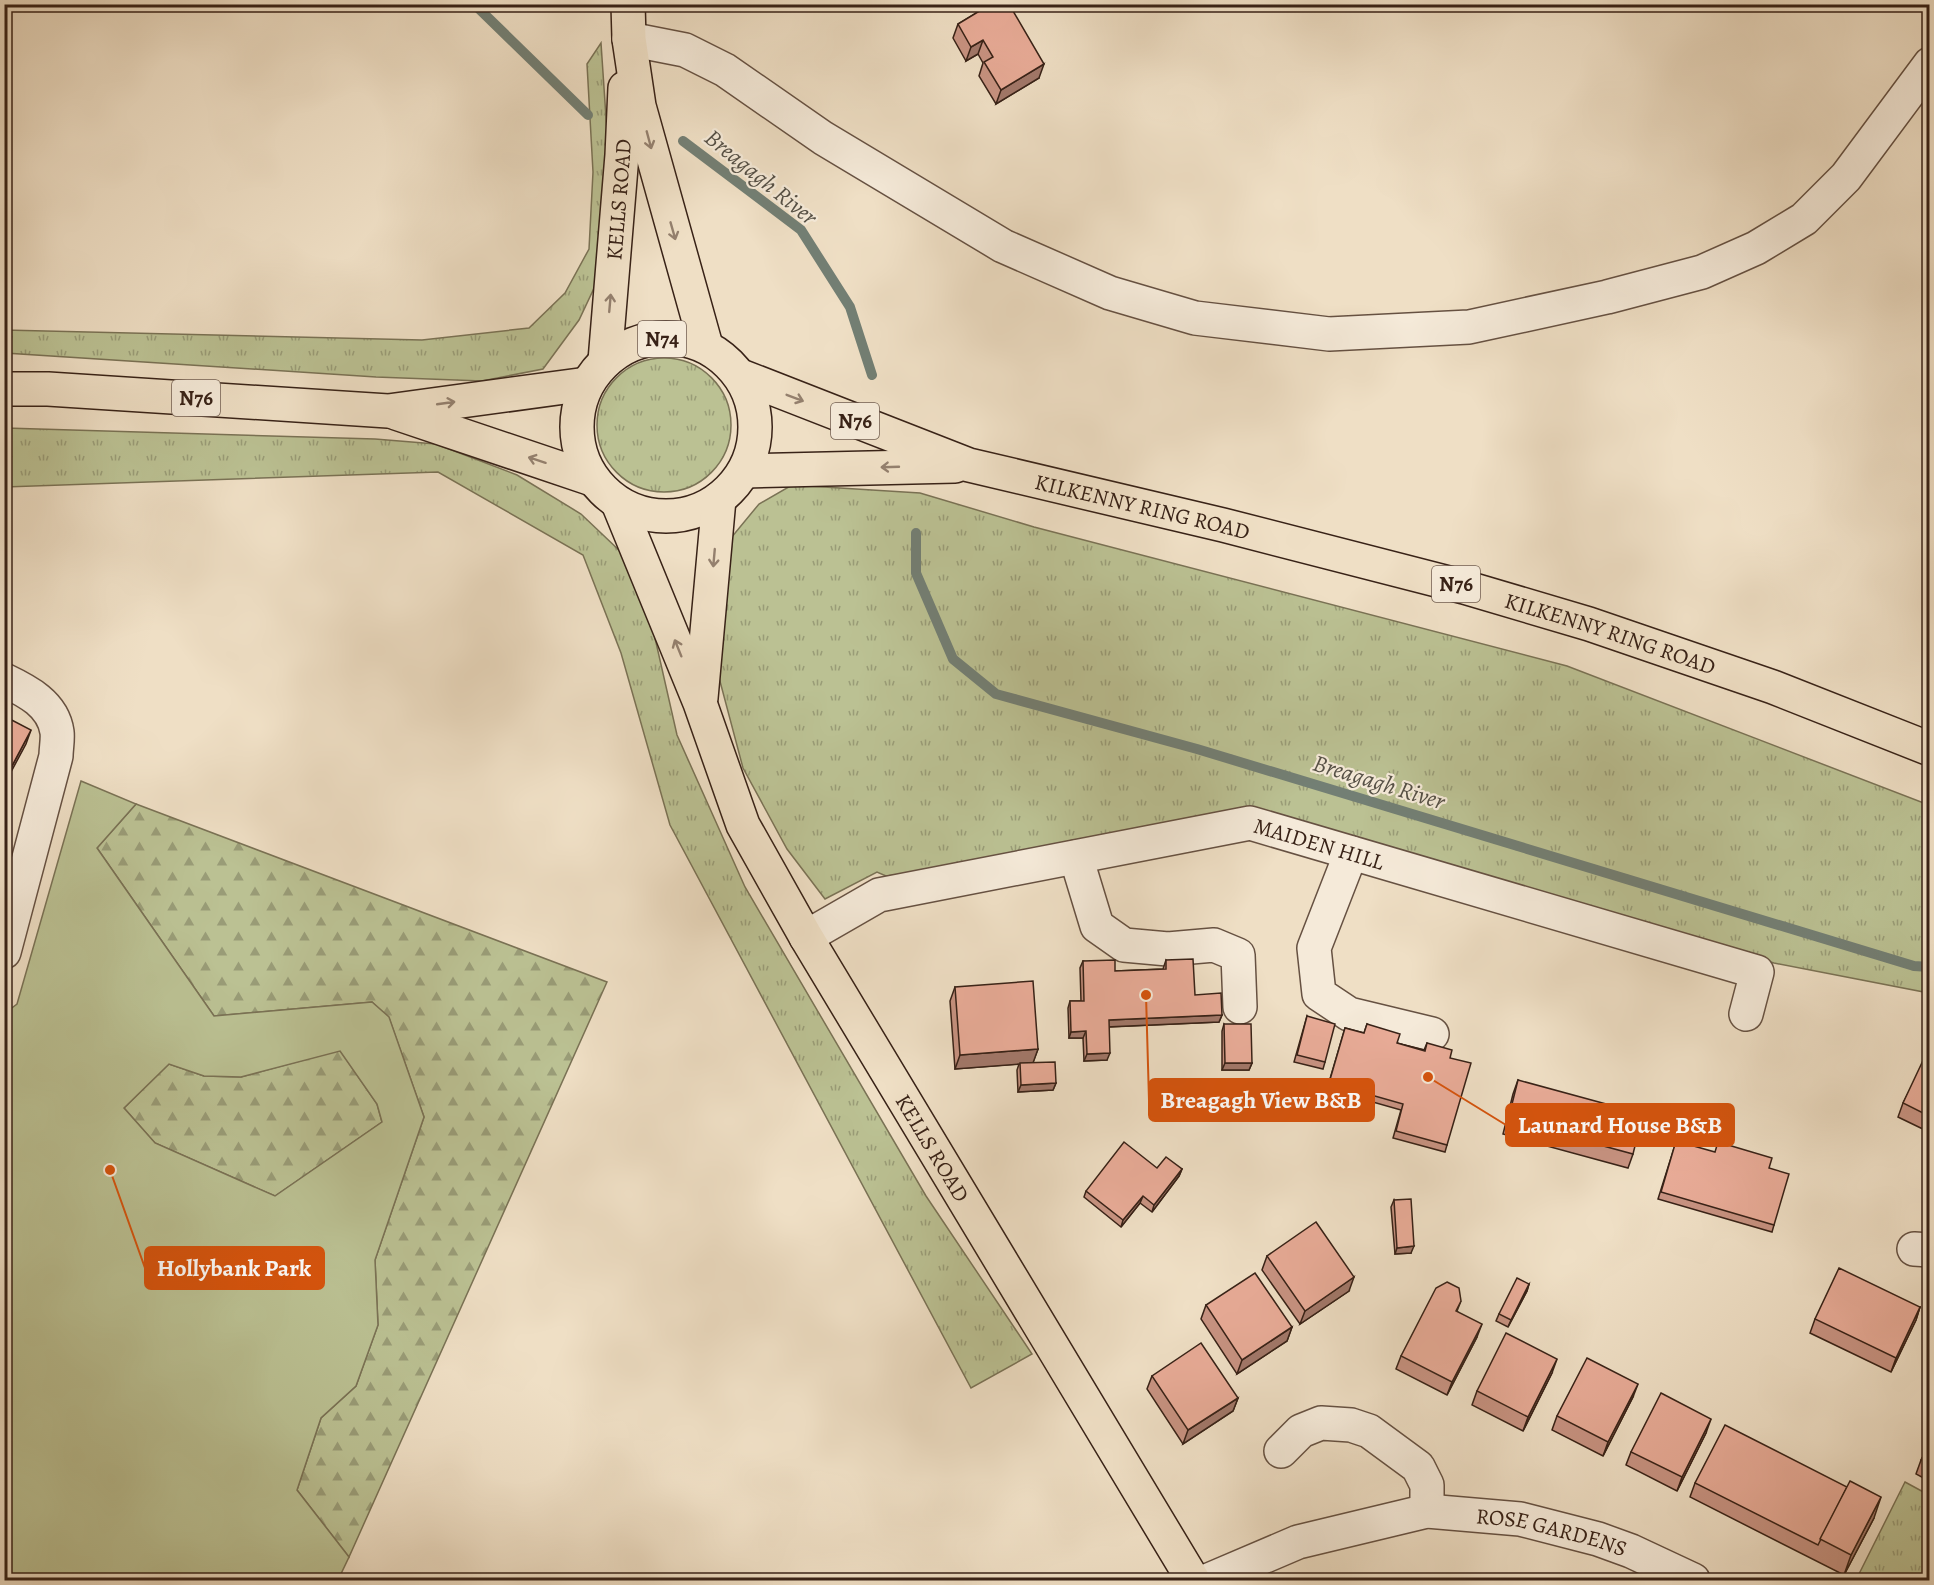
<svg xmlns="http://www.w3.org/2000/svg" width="1934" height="1585" font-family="Alegreya,serif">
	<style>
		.grass { fill: url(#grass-tufts); stroke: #7a7255; stroke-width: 1.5 }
		.forest { fill: url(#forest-firs); stroke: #7a7255; stroke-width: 1.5 }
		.green { fill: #bbc193; stroke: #7a7255; stroke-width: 1.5; fill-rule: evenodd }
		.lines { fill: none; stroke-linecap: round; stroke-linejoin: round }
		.stream { stroke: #737f74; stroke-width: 10 }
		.minor-casing { stroke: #665142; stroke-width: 36 }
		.major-casing { stroke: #382217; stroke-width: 36 }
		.minor { stroke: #f5ead9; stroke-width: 33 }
		.major { stroke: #efdfc5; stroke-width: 33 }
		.wall { fill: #c89382; stroke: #382217; stroke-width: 1.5 }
		.shaded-wall { fill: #a2786a; stroke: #382217; stroke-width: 1.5 }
		.building { fill: #e8ab97; stroke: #382217; stroke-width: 1.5 }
		.oneway { stroke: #94806e }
		.labels { text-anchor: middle; stroke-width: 4.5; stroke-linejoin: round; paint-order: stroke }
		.shield { fill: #f5ead9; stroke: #715e51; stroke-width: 1.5 }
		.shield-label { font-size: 21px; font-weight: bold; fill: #382217 }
		.street-label { font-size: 22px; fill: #382217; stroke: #f5ead9 }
		.water-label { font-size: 24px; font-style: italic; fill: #555046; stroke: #f5ead9 }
		.leader { fill: none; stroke: #d6540d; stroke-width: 2 }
		.callout-dot { fill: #d6540d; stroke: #f5ead9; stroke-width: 2 }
		.callout { fill: #d6540d; stroke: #d6540d; stroke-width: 2 }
		.callout-label { font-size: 24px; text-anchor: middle; font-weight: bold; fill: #fff }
	</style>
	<defs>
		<pattern id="grass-tufts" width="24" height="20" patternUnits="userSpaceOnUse" patternTransform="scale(1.5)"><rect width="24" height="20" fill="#bbc193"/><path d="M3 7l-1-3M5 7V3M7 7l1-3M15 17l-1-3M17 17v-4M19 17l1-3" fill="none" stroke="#999c77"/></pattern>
		<pattern id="forest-firs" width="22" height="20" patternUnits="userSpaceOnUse" patternTransform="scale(1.5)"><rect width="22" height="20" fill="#bbc193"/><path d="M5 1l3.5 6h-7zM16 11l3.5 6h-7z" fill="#999c77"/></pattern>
	</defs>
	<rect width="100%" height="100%" fill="#efdfc5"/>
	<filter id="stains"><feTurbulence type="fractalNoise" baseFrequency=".00333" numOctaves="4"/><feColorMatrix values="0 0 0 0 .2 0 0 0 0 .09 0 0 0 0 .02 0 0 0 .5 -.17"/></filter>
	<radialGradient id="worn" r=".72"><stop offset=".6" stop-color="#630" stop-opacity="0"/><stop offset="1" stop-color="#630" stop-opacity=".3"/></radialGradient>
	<g class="grass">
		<polygon points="601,43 610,177 604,267 579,320 543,369 482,381 376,377 5,353 4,330 422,340 529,328 565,293 589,249 593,172 587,64"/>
		<circle cx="664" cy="425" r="67"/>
		<polygon points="5,428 375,439 436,444 517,475 581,514 623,554 645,594 677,735 745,887 926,1196 1032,1354 971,1388 670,825 621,653 583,555 438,472 5,487"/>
		<polygon points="792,485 920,493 1034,527 1567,666 1929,805 1929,993 1774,963 1269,816 904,874 886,876 877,872 825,899 787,849 743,768 717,670 726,544 759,504"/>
		<polygon points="1905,1482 1929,1495 1929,1580 1856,1580"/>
	</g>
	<g class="forest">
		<polygon points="136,804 607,982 349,1557 297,1490 321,1418 356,1386 378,1325 375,1260 424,1117 389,1018 372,1002 214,1016 97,848"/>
		<polygon points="340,1050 377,1104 382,1122 275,1196 155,1143 124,1108 169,1064 204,1076 241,1077"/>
	</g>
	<path class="green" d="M 81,781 L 136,804 L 97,848 L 214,1016 L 372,1002 L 389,1017 L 424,1117 L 375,1260 L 378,1325 L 356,1386 L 321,1418 L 297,1490 L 349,1557 L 338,1580 L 5,1580 L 5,1013 L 17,1004 ZM 340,1051 L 377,1104 L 382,1122 L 275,1196 L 155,1143 L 124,1108 L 169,1064 L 204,1076 L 241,1077 Z"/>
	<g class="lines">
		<g class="stream">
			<polyline points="474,4 588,115"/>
			<polyline points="683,141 801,230 850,307 872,375"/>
			<polyline points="916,533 916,573 953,659 996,694 1197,749 1914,966 1930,967"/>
		</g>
		<g class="minor-casing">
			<g id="minor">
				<polyline points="629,39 685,50 725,70 823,138 1003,246 1110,293 1195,318 1329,334 1469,327 1607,297 1702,272 1756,248 1804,219 1846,177 1930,64"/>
				<path d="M 4,680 C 27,691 53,704 57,732 C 58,739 56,749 56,756 L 4,952"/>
				<polyline points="1351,853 1314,948 1319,994 1349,1014 1432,1034"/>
				<polyline points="1076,857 1097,926 1124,945 1168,949 1214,945 1238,955 1240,1007"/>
				<path id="s1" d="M 806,937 L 879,895 L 1250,823 L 1757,972 L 1746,1014"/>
				<polyline points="1914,1249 1930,1250"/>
				<polyline points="1281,1451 1301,1431 1321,1423 1351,1425 1369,1431 1418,1467 1427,1485 1427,1511"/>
				<path id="s2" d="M 1209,1580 L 1298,1542 L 1427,1511 L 1520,1519 L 1598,1539 L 1631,1551 L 1693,1580"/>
			</g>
		</g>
		<g class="major-casing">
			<g id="major">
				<polyline points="628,4 629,39 639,106 706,346"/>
				<circle cx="666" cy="427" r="89"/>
				<path id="s3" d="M 605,361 L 622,155 L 625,88"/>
				<path id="s4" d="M 741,376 L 969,465 L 1223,525 L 1464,587 L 1589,624 L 1773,687 L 1930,749"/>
				<polyline points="4,389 48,389 388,411 587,384"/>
				<polyline points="396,413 592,479"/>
				<polyline points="745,471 955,466"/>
				<path id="s5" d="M 618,503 L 700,703 L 743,825 L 806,937 L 1193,1580"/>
				<polyline points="701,698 719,499"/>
			</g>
		</g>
		<use href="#minor" class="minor"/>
		<use href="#major" class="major"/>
	</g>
	<g class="wall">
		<polygon points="991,4 1039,78 996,104 979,76 983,63 978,54 966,61 953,38 958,24"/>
		<polygon points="1166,960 1195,995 1222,1015 1219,1022 1109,1027 1107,1060 1084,1061 1083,1038 1069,1038 1068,1008 1070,1001 1081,1001 1080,968 1083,961 1115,971 1163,969"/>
		<polygon points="955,987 1038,1049 1033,1062 1056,1083 1053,1090 1018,1092 1017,1070 1019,1064 955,1069 950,1001"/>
		<polygon points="1307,1016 1325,1062 1323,1069 1294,1062"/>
		<polygon points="1224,1024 1252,1063 1249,1070 1222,1070 1222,1031"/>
		<polygon points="1367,1024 1397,1043 1424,1050 1427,1043 1450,1058 1447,1145 1445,1152 1393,1138 1401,1110 1327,1089 1345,1028 1364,1033"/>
		<polygon points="1929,1053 1929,1132 1898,1117 1903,1103"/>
		<polygon points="1518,1080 1633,1154 1628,1168 1503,1134 1513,1094"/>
		<polygon points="1674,1148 1769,1168 1774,1225 1772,1232 1658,1199"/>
		<polygon points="1157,1168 1182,1169 1179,1176 1152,1212 1140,1203 1121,1227 1084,1197 1086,1191"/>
		<polygon points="1394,1200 1411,1253 1395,1254 1391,1207"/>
		<polygon points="1267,1256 1349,1291 1300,1324 1262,1270"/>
		<polygon points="1529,1284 1527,1291 1508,1327 1496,1321 1499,1314"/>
		<polygon points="1461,1301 1457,1311 1477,1337 1447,1395 1396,1369 1401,1356"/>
		<polygon points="1206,1305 1292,1327 1287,1341 1237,1374 1201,1319"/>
		<polygon points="1920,1307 1916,1320 1891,1372 1810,1333 1815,1319"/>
		<polygon points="1552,1373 1523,1431 1472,1405 1477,1391"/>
		<polygon points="1152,1376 1238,1398 1233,1411 1183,1444 1147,1389"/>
		<polygon points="1633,1397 1603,1456 1552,1430 1557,1416"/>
		<polygon points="1706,1433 1677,1491 1626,1465 1631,1452"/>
		<polygon points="1929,1445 1929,1481 1916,1474 1921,1460"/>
		<polygon points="1695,1483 1874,1518 1844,1575 1690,1497"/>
	</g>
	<g class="shaded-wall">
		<polygon points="983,40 978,54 966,61 971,47"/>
		<polygon points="1044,64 1039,78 996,104 1001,90"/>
		<polygon points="31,730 26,744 4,785 4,781"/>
		<polygon points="1222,1015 1219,1022 1106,1027 1109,1020"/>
		<polygon points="1086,1031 1083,1038 1069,1038 1071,1032"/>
		<polygon points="1038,1049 1033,1063 955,1069 960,1055"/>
		<polygon points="1110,1053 1107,1060 1084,1061 1087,1054"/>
		<polygon points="1225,1063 1252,1063 1249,1070 1222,1070"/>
		<polygon points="1056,1083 1053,1090 1018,1092 1021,1085"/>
		<polygon points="1182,1169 1179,1176 1152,1212 1154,1205"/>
		<polygon points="1143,1196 1140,1203 1121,1227 1123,1220"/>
		<polygon points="1414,1246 1411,1253 1395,1254 1397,1248"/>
		<polygon points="1354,1277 1349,1291 1300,1324 1305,1311"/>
		<polygon points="1529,1284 1527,1291 1508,1327 1511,1320"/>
		<polygon points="1920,1307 1916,1320 1891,1372 1896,1358"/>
		<polygon points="1482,1324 1477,1337 1447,1395 1452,1382"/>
		<polygon points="1292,1327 1287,1341 1237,1374 1242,1360"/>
		<polygon points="1557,1359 1552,1373 1523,1431 1528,1417"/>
		<polygon points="1638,1384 1633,1397 1603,1456 1608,1442"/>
		<polygon points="1238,1398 1233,1411 1183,1444 1188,1430"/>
		<polygon points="1711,1419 1706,1433 1677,1491 1682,1477"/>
		<polygon points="1881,1497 1874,1518 1844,1575 1851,1555"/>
	</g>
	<g class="building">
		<polygon points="991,4 1009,4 1044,64 1001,90 984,62 993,57 983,40 971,47 958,24"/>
		<polygon points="4,716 31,730 4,781"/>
		<polygon points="1193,959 1195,995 1221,993 1222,1015 1109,1020 1110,1053 1087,1054 1086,1031 1071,1032 1070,1001 1084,1001 1083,961 1115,960 1115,971 1166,969 1166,960"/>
		<polygon points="1033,981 1038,1049 960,1055 955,987"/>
		<polygon points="1307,1016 1335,1024 1325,1062 1297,1055"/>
		<polygon points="1224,1024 1251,1024 1252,1063 1225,1063"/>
		<polygon points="1367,1024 1400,1034 1397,1043 1425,1051 1427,1043 1452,1050 1450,1058 1471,1063 1447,1145 1396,1131 1403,1104 1329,1083 1345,1028 1364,1033"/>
		<polygon points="1927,1052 1929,1053 1929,1116 1903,1103"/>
		<polygon points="1055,1062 1056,1083 1021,1085 1020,1063"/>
		<polygon points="1518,1080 1643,1114 1633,1154 1508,1120"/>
		<polygon points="1676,1141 1715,1152 1718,1142 1772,1158 1769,1168 1789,1174 1774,1225 1661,1192"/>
		<polygon points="1124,1142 1157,1168 1166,1157 1182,1169 1154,1205 1143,1196 1123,1220 1086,1191"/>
		<polygon points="1411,1199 1414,1246 1397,1248 1394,1200"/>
		<polygon points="1316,1222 1354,1277 1305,1311 1267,1256"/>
		<polygon points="1839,1268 1920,1307 1896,1358 1815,1319"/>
		<polygon points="1255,1273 1292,1327 1242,1360 1206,1305"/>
		<polygon points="1517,1278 1529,1284 1511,1320 1499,1314"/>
		<polygon points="1447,1282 1459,1288 1461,1301 1456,1311 1482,1324 1452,1382 1401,1356 1436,1288"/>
		<polygon points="1506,1333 1557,1359 1528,1417 1477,1391"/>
		<polygon points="1201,1343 1238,1398 1188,1430 1152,1376"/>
		<polygon points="1587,1358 1638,1384 1608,1442 1557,1416"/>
		<polygon points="1661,1393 1711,1419 1682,1477 1631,1452"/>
		<polygon points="1725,1425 1847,1487 1818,1545 1695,1483"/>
		<polygon points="1929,1445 1929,1465 1921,1460"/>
		<polygon points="1850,1481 1881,1497 1851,1555 1820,1539"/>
	</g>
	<defs><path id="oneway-shaft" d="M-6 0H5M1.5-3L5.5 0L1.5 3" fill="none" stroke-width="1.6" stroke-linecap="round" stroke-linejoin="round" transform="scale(1.5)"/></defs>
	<g class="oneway">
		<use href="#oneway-shaft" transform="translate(649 140) rotate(75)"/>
		<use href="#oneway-shaft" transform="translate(673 231) rotate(74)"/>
		<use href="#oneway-shaft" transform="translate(610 303) rotate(-85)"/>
		<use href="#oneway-shaft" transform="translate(795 398) rotate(21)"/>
		<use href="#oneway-shaft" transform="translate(446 403) rotate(-8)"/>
		<use href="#oneway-shaft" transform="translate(537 460) rotate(-162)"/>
		<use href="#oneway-shaft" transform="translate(890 467) rotate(178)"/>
		<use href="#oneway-shaft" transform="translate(714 558) rotate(95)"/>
		<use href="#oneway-shaft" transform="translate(678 648) rotate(-112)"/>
	</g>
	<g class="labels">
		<g class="shield">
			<rect x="638" y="321" width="48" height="36" rx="4.5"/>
			<rect x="172" y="380" width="48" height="36" rx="4.5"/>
			<rect x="831" y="403" width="48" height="36" rx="4.5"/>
			<rect x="1432" y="566" width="48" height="36" rx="4.5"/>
		</g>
		<g class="shield-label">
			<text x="662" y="346">N74</text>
			<text x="196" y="405">N76</text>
			<text x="855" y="428">N76</text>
			<text x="1456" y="591">N76</text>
		</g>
		<g class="street-label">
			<text dy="8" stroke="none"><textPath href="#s3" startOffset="162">KELLS ROAD</textPath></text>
			<text dy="8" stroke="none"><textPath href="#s4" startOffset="423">KILKENNY RING ROAD</textPath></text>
			<text dy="8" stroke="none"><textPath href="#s4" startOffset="908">KILKENNY RING ROAD</textPath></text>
			<text dy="8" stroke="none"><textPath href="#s1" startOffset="534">MAIDEN HILL</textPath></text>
			<text dy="8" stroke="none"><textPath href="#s5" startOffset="720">KELLS ROAD</textPath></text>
			<text dy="8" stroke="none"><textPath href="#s2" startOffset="356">ROSE GARDENS</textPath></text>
		</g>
		<g class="water-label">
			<text transform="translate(761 177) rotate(39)" y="8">Breagagh River</text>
			<text transform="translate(1379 782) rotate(17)" y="8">Breagagh River</text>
		</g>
	</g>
	<path class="leader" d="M1146 995L1149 1100M1428 1077L1506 1125M110 1170L145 1268"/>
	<g class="callout-dot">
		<circle cx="1146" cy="995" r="6"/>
		<circle cx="1428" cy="1077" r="6"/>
		<circle cx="110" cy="1170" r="6"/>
	</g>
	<g class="callout">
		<rect x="1149" y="1079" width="225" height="42" rx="6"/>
		<rect x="1506" y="1104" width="228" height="42" rx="6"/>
		<rect x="145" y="1247" width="179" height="42" rx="6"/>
	</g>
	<g class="callout-label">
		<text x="1261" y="1108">Breagagh View B&amp;B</text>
		<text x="1620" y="1133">Launard House B&amp;B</text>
		<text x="234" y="1276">Hollybank Park</text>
	</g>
	<rect width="1934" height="1585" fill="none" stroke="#efdfc5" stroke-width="24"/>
	<rect x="6" y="6" width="1922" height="1573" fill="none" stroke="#382217" stroke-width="3"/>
	<rect x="12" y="12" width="1910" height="1561" fill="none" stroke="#382217" stroke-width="1.5"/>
	<rect width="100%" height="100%" filter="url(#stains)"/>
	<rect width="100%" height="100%" fill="url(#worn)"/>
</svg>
